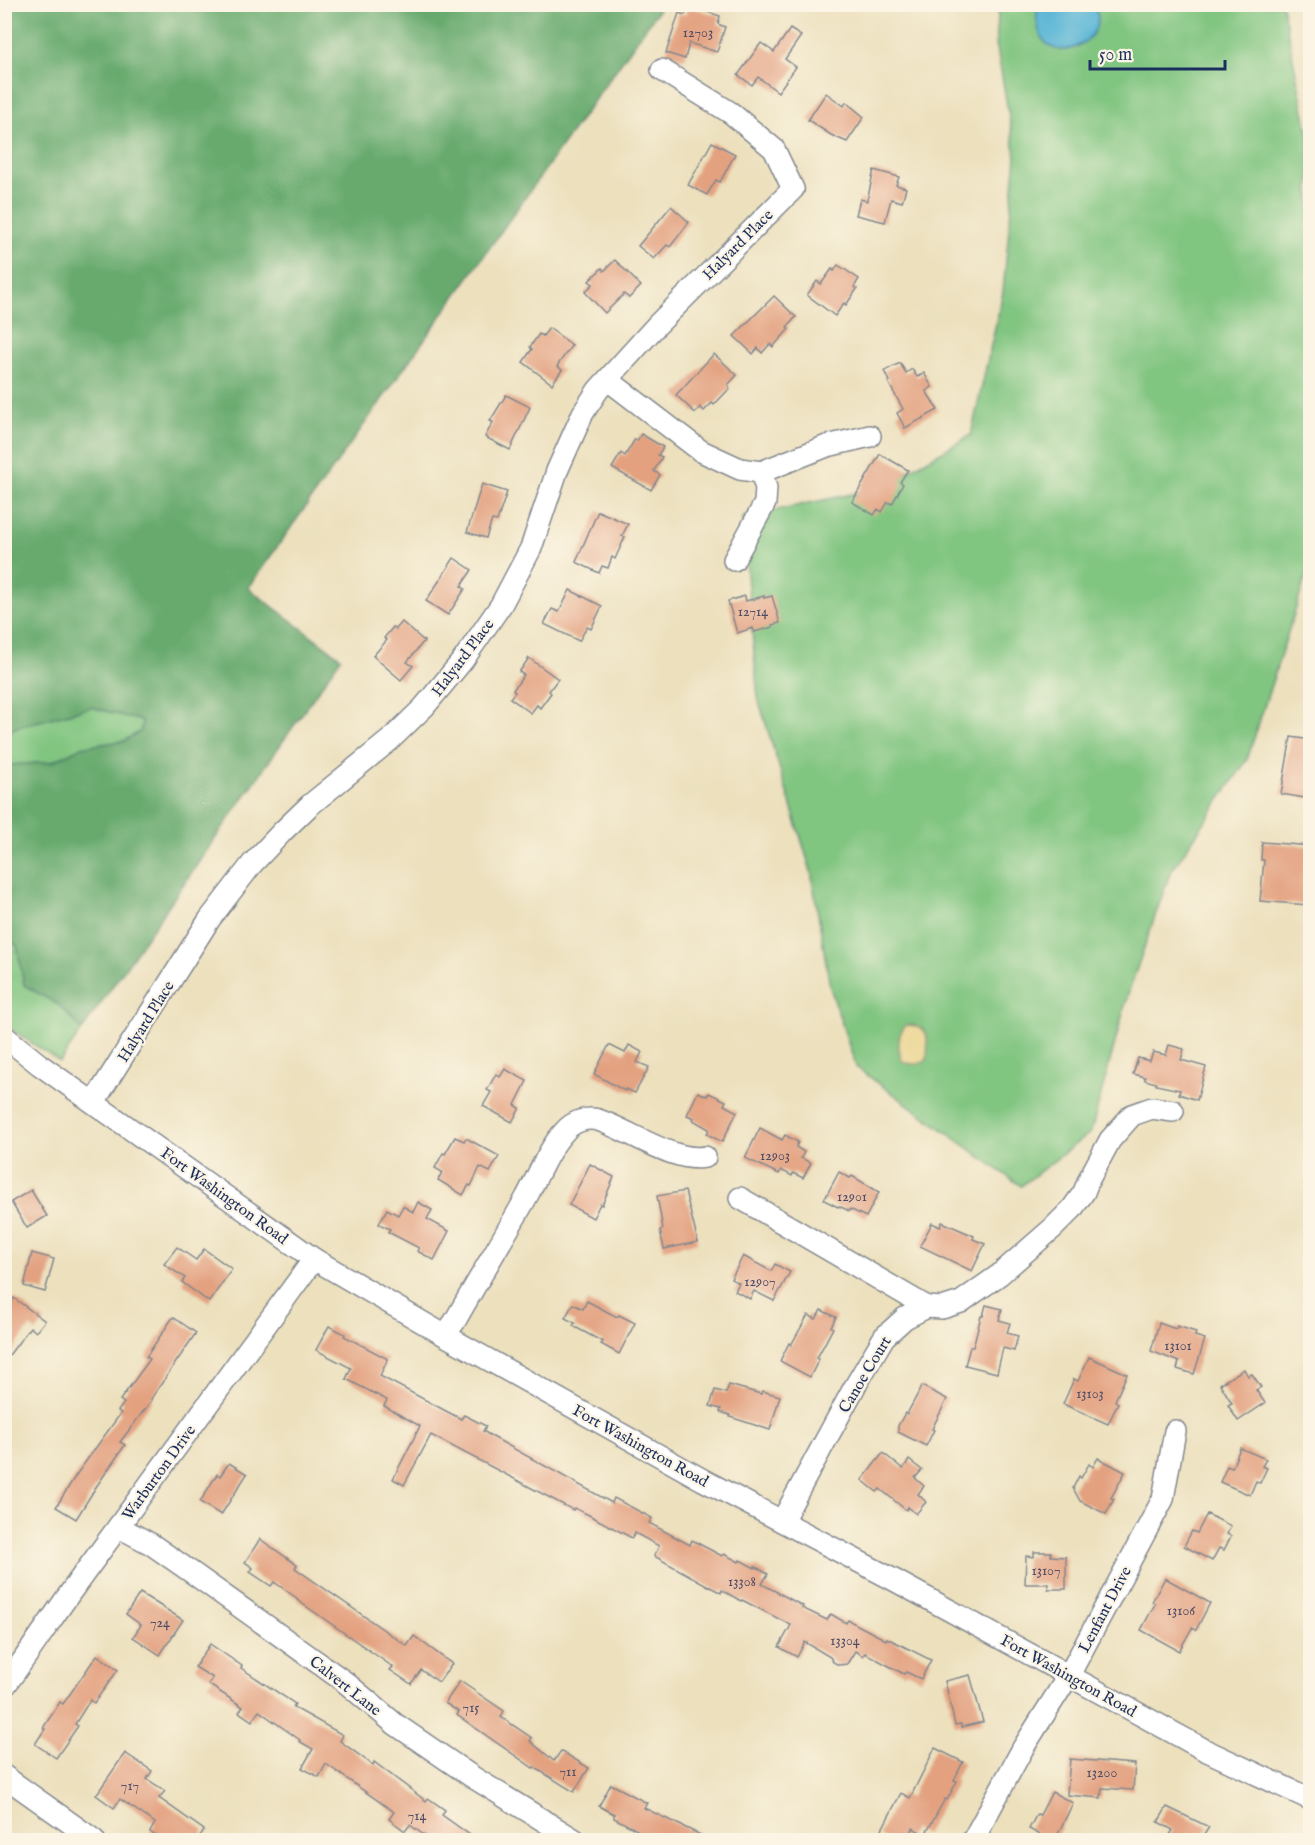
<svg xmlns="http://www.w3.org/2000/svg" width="1315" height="1845" font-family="'IM FELL English',serif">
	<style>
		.green { fill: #80c580; stroke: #4e7a6f; stroke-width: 1.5 }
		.forest { fill: #68aa6e; stroke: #426c66; stroke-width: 1.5 }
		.sand { fill: #eeda9e; stroke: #84847e; stroke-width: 1.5 }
		.water { fill: #58b5d6; stroke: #3a729a; stroke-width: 1.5 }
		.building { fill: #e3a180 }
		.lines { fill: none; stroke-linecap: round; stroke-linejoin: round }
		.minor-casing { stroke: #84888e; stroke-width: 24 }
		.minor { stroke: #fff; stroke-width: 21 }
		.labels { text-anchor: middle; stroke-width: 4.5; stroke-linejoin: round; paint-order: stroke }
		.number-label { font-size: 14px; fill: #4d4c66 }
		.street-label { font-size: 16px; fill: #1b2f5e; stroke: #fcf5e5 }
	</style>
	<rect width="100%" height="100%" fill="#fcf5e5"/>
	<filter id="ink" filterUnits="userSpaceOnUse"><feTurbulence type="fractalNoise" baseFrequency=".0167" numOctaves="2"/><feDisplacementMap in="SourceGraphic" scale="12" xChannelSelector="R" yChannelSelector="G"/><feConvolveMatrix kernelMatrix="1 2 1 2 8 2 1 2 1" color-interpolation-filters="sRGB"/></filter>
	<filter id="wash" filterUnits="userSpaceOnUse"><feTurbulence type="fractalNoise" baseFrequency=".008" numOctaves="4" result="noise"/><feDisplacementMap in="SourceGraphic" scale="24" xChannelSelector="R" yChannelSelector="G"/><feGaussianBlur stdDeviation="1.35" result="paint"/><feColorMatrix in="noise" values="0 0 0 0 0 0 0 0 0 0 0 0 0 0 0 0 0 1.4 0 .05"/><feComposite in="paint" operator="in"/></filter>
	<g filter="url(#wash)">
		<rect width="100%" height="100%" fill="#ece0bd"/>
		<g class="green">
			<polygon points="999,5 1282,5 1310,140 1310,564 1247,760 1170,873 1128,994 1091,1132 1021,1186 856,1067 830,987 811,871 758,698 742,517 876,489 971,435 1003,292 1016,156 996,43"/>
			<polygon points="91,707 142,721 141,731 124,741 82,747 52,762 10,765 5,770 5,736 14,728"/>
			<polygon points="5,939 17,945 24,985 59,1005 82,1030 60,1062 5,1025"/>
		</g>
		<polygon class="forest" points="5,4 662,5 248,588 341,658 82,1030 59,1005 24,985 17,945 5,939 5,770 9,765 52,762 82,747 124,741 141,731 142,721 91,707 14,728 5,736"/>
		<path class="sand" d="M 906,1025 C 931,1025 928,1040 927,1060 C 918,1066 912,1065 902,1061 C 898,1048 896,1035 906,1025 Z"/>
		<path class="water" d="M 1092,5 C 1118,33 1050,77 1038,27 C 1036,19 1036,11 1040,5 Z"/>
		<g id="blocks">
			<g class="building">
				<polygon points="688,6 720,16 718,24 725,27 717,52 689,43 685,59 666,53 679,13 685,15"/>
				<polygon points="790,29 801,36 785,59 796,67 778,92 758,77 752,85 738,75 761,43 774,52"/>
				<polygon points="826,93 844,106 846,102 864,117 847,142 831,135 808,120"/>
				<polygon points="712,142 735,154 720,182 716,180 707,195 688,185"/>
				<polygon points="874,170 899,177 896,185 906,188 902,202 891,199 885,222 856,215 860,199 867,201"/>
				<polygon points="671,206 689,222 670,247 667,245 654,259 638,246"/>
				<polygon points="615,260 641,286 629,298 624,294 605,313 585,292 593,284 589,281 602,268 604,271"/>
				<polygon points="838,265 859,279 854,287 857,289 846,305 844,303 835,316 807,295 817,281 821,284 832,269 834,271"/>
				<polygon points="774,296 796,317 787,327 789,329 773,347 770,344 762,353 758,348 753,354 734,336"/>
				<polygon points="549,328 572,345 557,366 562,370 552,384 523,362 532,349 530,347 539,334 543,336"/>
				<polygon points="714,354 737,375 728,385 730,388 714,405 712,403 704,411 700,407 695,413 676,395"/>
				<polygon points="900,363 906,373 912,369 917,377 924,373 932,387 926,391 938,410 905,428 897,413 903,409 888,382 890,381 884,371"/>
				<polygon points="506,395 530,407 510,450 485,437 493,422 490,421"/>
				<polygon points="641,434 663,447 658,455 662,457 654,471 660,475 651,490 612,468 621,453 625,456 635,439 637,441"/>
				<polygon points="880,454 908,470 900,482 903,484 892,504 888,502 882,512 878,509 874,515 852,502"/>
				<polygon points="482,484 507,492 497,521 492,520 486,538 467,532"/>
				<polygon points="598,511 628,524 622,536 625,537 615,559 612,557 608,568 602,566 599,573 576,562"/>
				<polygon points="454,558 472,570 461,586 465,589 448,615 426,601"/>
				<polygon points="570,590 602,606 591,629 587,627 579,641 544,624 552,609 559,612"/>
				<polygon points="745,596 746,601 764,596 764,598 772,596 780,623 772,625 773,627 754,632 753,628 737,633 728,601"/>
				<polygon points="402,622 424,641 407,662 413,666 401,680 373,656 387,640 384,638 393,627 396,629"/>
				<polygon points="529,658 558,679 549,691 551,693 540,708 537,705 531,713 510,698 515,692 513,690 524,675 519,672"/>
				<polygon points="1291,737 1311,740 1311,799 1281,794"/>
				<polygon points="1262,842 1311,846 1308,905 1260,901 1264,860 1261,860"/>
				<polygon points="609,1045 625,1053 629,1045 642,1052 637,1062 649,1067 635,1093 626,1089 625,1091 594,1074"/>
				<polygon points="1169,1045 1184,1049 1181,1060 1206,1067 1197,1100 1179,1094 1180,1090 1156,1085 1156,1083 1145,1080 1145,1077 1133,1074 1138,1058 1150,1061 1153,1052 1166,1055"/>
				<polygon points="505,1069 527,1081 515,1105 520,1108 512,1122 483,1106 491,1092 487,1090 496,1074 500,1077"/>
				<polygon points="698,1092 707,1096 709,1093 726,1101 724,1105 737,1112 722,1142 707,1134 709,1129 693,1120 694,1118 687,1115"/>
				<polygon points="760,1128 782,1140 785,1135 798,1142 796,1147 804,1152 801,1158 811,1163 803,1178 793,1173 792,1176 781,1170 779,1174 745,1158"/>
				<polygon points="455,1137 464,1141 466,1138 499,1156 490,1172 480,1167 471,1186 469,1185 463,1195 438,1180 442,1172 435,1168 443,1153 445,1154"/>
				<polygon points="590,1164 614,1177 602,1205 600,1204 593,1218 569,1205"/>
				<polygon points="839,1172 850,1178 852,1176 879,1192 866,1217 850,1209 849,1211 839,1206 838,1207 824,1200"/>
				<polygon points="31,1190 47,1216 27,1228 11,1202"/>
				<polygon points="685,1191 698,1242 664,1249 660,1230 663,1229 657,1196"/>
				<polygon points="418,1202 432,1210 427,1219 449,1231 434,1260 417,1251 419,1248 388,1232 390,1229 379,1224 387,1209 398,1215 403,1206 413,1212"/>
				<polygon points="942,1222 974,1236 973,1239 985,1244 972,1271 920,1246 932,1223 940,1227"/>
				<polygon points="177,1247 196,1260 204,1249 232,1269 209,1302 182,1282 185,1278 164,1264"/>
				<polygon points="32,1253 54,1259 45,1292 24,1286"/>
				<polygon points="743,1256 771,1271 775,1264 790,1272 774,1301 754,1291 750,1299 735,1291 739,1283 731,1279"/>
				<polygon points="14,1298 45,1321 36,1332 30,1327 4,1362 4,1311"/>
				<polygon points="587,1301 617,1317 619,1315 635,1323 619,1354 601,1344 603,1342 573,1326 575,1323 565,1318 573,1304 583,1309"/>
				<polygon points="986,1305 1002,1309 999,1320 1010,1323 1007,1333 1018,1336 1014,1351 1003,1348 997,1373 965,1365 970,1347 973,1347 981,1316 983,1316"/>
				<polygon points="821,1310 836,1317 831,1327 833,1328 817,1358 819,1359 810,1377 780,1361 789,1343 791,1345 808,1315 816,1319"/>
				<polygon points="173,1317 196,1333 151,1399 152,1400 120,1442 125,1445 96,1487 76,1519 56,1507 76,1475 121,1413 118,1411 124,1403 120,1400 150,1359 146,1357"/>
				<polygon points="1159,1323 1176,1329 1177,1326 1196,1332 1195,1336 1205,1339 1194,1374 1177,1369 1179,1362 1151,1351"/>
				<polygon points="329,1326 345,1334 344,1336 388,1359 380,1376 461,1419 464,1415 486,1426 483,1431 491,1436 612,1503 614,1498 652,1518 649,1523 690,1545 692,1540 722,1556 724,1554 739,1562 740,1560 755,1568 755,1566 768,1574 762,1584 803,1606 802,1608 827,1620 831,1614 846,1623 848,1620 886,1640 887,1638 931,1660 921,1679 906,1672 904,1674 865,1653 863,1656 855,1651 847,1664 839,1665 833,1662 830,1657 805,1642 797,1657 779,1647 791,1625 742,1600 741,1601 722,1590 721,1593 654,1556 659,1546 635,1533 632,1538 589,1515 574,1508 573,1510 431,1435 404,1485 393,1479 420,1426 384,1406 387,1400 346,1379 351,1368 316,1350"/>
				<polygon points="1089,1357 1127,1374 1115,1401 1118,1403 1108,1424 1063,1404 1074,1379 1078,1381"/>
				<polygon points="1244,1369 1248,1376 1252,1374 1261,1387 1256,1390 1265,1403 1238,1421 1228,1405 1232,1403 1220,1384"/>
				<polygon points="729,1385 761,1394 762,1391 780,1396 770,1430 730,1417 730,1415 720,1412 721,1409 710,1406 715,1390 726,1393"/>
				<polygon points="922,1386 947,1399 932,1429 934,1430 926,1446 898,1432 898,1426 905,1413 907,1414"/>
				<polygon points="1240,1448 1266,1459 1262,1466 1267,1468 1260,1483 1256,1481 1250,1495 1220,1482 1227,1466 1232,1468"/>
				<polygon points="883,1453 903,1469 909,1460 922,1470 915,1478 924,1486 918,1494 926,1502 916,1514 908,1507 906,1510 880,1489 877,1492 862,1480"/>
				<polygon points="1098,1458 1125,1472 1111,1498 1114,1499 1106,1514 1080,1501 1073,1488 1079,1476 1081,1478 1089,1464 1093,1467"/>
				<polygon points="229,1463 247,1474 221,1515 200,1502 217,1474 220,1476"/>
				<polygon points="1207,1514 1231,1526 1227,1534 1231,1536 1224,1550 1219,1548 1212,1561 1184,1546 1192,1531 1197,1533"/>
				<polygon points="260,1539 297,1565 295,1568 407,1646 414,1636 452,1664 439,1682 421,1670 411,1684 390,1670 393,1667 297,1600 298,1599 274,1582 271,1586 250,1572 253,1568 245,1562"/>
				<polygon points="1034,1552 1051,1552 1051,1556 1066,1557 1066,1589 1048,1589 1048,1584 1025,1584 1026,1556 1034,1557"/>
				<polygon points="1165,1578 1210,1603 1196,1630 1192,1628 1179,1651 1141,1630 1155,1604 1152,1602"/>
				<polygon points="140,1593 183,1620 160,1655 133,1637 141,1625 126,1614"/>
				<polygon points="210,1644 242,1666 241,1668 295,1704 293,1707 343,1735 340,1741 373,1765 374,1762 426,1801 428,1798 445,1810 442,1815 477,1840 431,1840 410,1825 405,1831 389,1819 394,1812 326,1764 319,1777 302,1768 313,1749 299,1741 300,1740 259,1711 252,1721 239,1712 243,1707 208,1684 213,1678 195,1667"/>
				<polygon points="97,1655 118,1670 94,1703 90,1700 75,1724 78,1726 56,1758 35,1744 45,1729 43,1728 60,1702 63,1704"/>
				<polygon points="970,1675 983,1722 961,1727 961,1724 955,1725 945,1681"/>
				<polygon points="460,1681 504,1711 501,1717 532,1738 530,1741 554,1761 561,1751 589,1768 574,1792 534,1767 533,1768 457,1715 459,1712 445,1703"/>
				<polygon points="935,1748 963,1762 954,1780 957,1781 947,1800 945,1799 925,1835 913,1828 907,1840 889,1840 879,1835 901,1793 910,1798"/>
				<polygon points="125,1753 152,1771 147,1779 165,1791 159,1798 204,1830 197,1840 162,1840 150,1832 155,1823 120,1799 114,1808 96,1795"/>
				<polygon points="1070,1759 1135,1764 1133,1790 1102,1788 1101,1798 1067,1795"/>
				<polygon points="611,1784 647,1803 644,1808 711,1840 656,1840 614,1818 614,1814 599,1806"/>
				<polygon points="1052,1792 1073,1803 1055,1840 1050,1840 1029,1829 1037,1814 1040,1815"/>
				<polygon points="1167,1807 1209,1827 1201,1840 1167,1840 1173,1830 1158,1822"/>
			</g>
		</g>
	</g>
	<g filter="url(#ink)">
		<use href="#blocks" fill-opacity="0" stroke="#84888e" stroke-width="1.5"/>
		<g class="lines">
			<g class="minor-casing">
				<g id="minor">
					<polyline points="608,380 701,451 740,469 761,472 827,446 870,436"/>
					<polyline points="734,560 765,503 766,488 761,472"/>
					<polyline points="4,1036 40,1065 314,1259 439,1332 703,1480 894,1580 1205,1750 1310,1799"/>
					<polyline points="94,1102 209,920 252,864 283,831 310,805 390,740 424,707 463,660 501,605 531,548 557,471 583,413 598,390 656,326 793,189 774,149 731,113 662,70"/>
					<polyline points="740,1198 927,1307 942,1308 961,1302 999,1275 1053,1228 1072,1209 1084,1192 1089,1179 1110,1140 1132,1115 1152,1108 1173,1111"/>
					<path d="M 445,1335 L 455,1321 C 478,1280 503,1239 526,1198 C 537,1178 549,1147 565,1131 C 572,1122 586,1117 598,1120 C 627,1129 674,1163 705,1157"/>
					<polyline points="782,1521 854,1388 884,1337 905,1318 927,1307"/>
					<polyline points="119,1527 151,1544 194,1574 345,1682 395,1724 471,1776 575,1840"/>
					<path d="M 4,1687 C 34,1646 61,1604 91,1564 C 166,1462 240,1360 314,1259"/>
					<polyline points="4,1776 94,1840"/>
					<polyline points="973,1840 1023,1748 1069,1675 1163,1499 1175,1431"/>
				</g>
			</g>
			<use href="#minor" class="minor"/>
		</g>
	</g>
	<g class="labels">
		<g class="number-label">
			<text x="698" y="37">12703</text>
			<text x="753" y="616">12714</text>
			<text x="775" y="1160">12903</text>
			<text x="852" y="1201">12901</text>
			<text x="760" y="1286">12907</text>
			<text x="1178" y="1350">13101</text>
			<text x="1090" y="1398">13103</text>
			<text x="1046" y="1575">13107</text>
			<text x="742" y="1586">13308</text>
			<text x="1181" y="1615">13106</text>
			<text x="160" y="1627">724</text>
			<text x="845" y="1645">13304</text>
			<text x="471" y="1712">715</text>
			<text x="568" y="1776">711</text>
			<text x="1102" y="1777">13200</text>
			<text x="130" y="1790">717</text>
			<text x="417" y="1820">714</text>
		</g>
		<g class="street-label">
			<text transform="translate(737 244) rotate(-45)" y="6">Halyard Place</text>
			<text transform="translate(462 657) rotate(-53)" y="6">Halyard Place</text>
			<text transform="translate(145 1021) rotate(-58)" y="6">Halyard Place</text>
			<text transform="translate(225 1195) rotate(36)" y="6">Fort Washington Road</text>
			<text transform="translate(864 1374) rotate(-59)" y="6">Canoe Court</text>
			<text transform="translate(641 1445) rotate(29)" y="6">Fort Washington Road</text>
			<text transform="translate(158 1472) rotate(-54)" y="6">Warburton Drive</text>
			<text transform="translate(1104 1609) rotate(-62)" y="6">Lenfant Drive</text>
			<text transform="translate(1069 1675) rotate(29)" y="6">Fort Washington Road</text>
			<text transform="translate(346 1685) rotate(38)" y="6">Calvert Lane</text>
		</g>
	</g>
	<rect width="1315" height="1845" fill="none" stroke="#fcf5e5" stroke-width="24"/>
	<path d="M1090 60v9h135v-9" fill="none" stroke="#1b2f5e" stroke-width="3"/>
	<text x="1099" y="60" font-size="18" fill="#1b2f5e" stroke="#fcf5e5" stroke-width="4.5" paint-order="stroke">50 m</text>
</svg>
